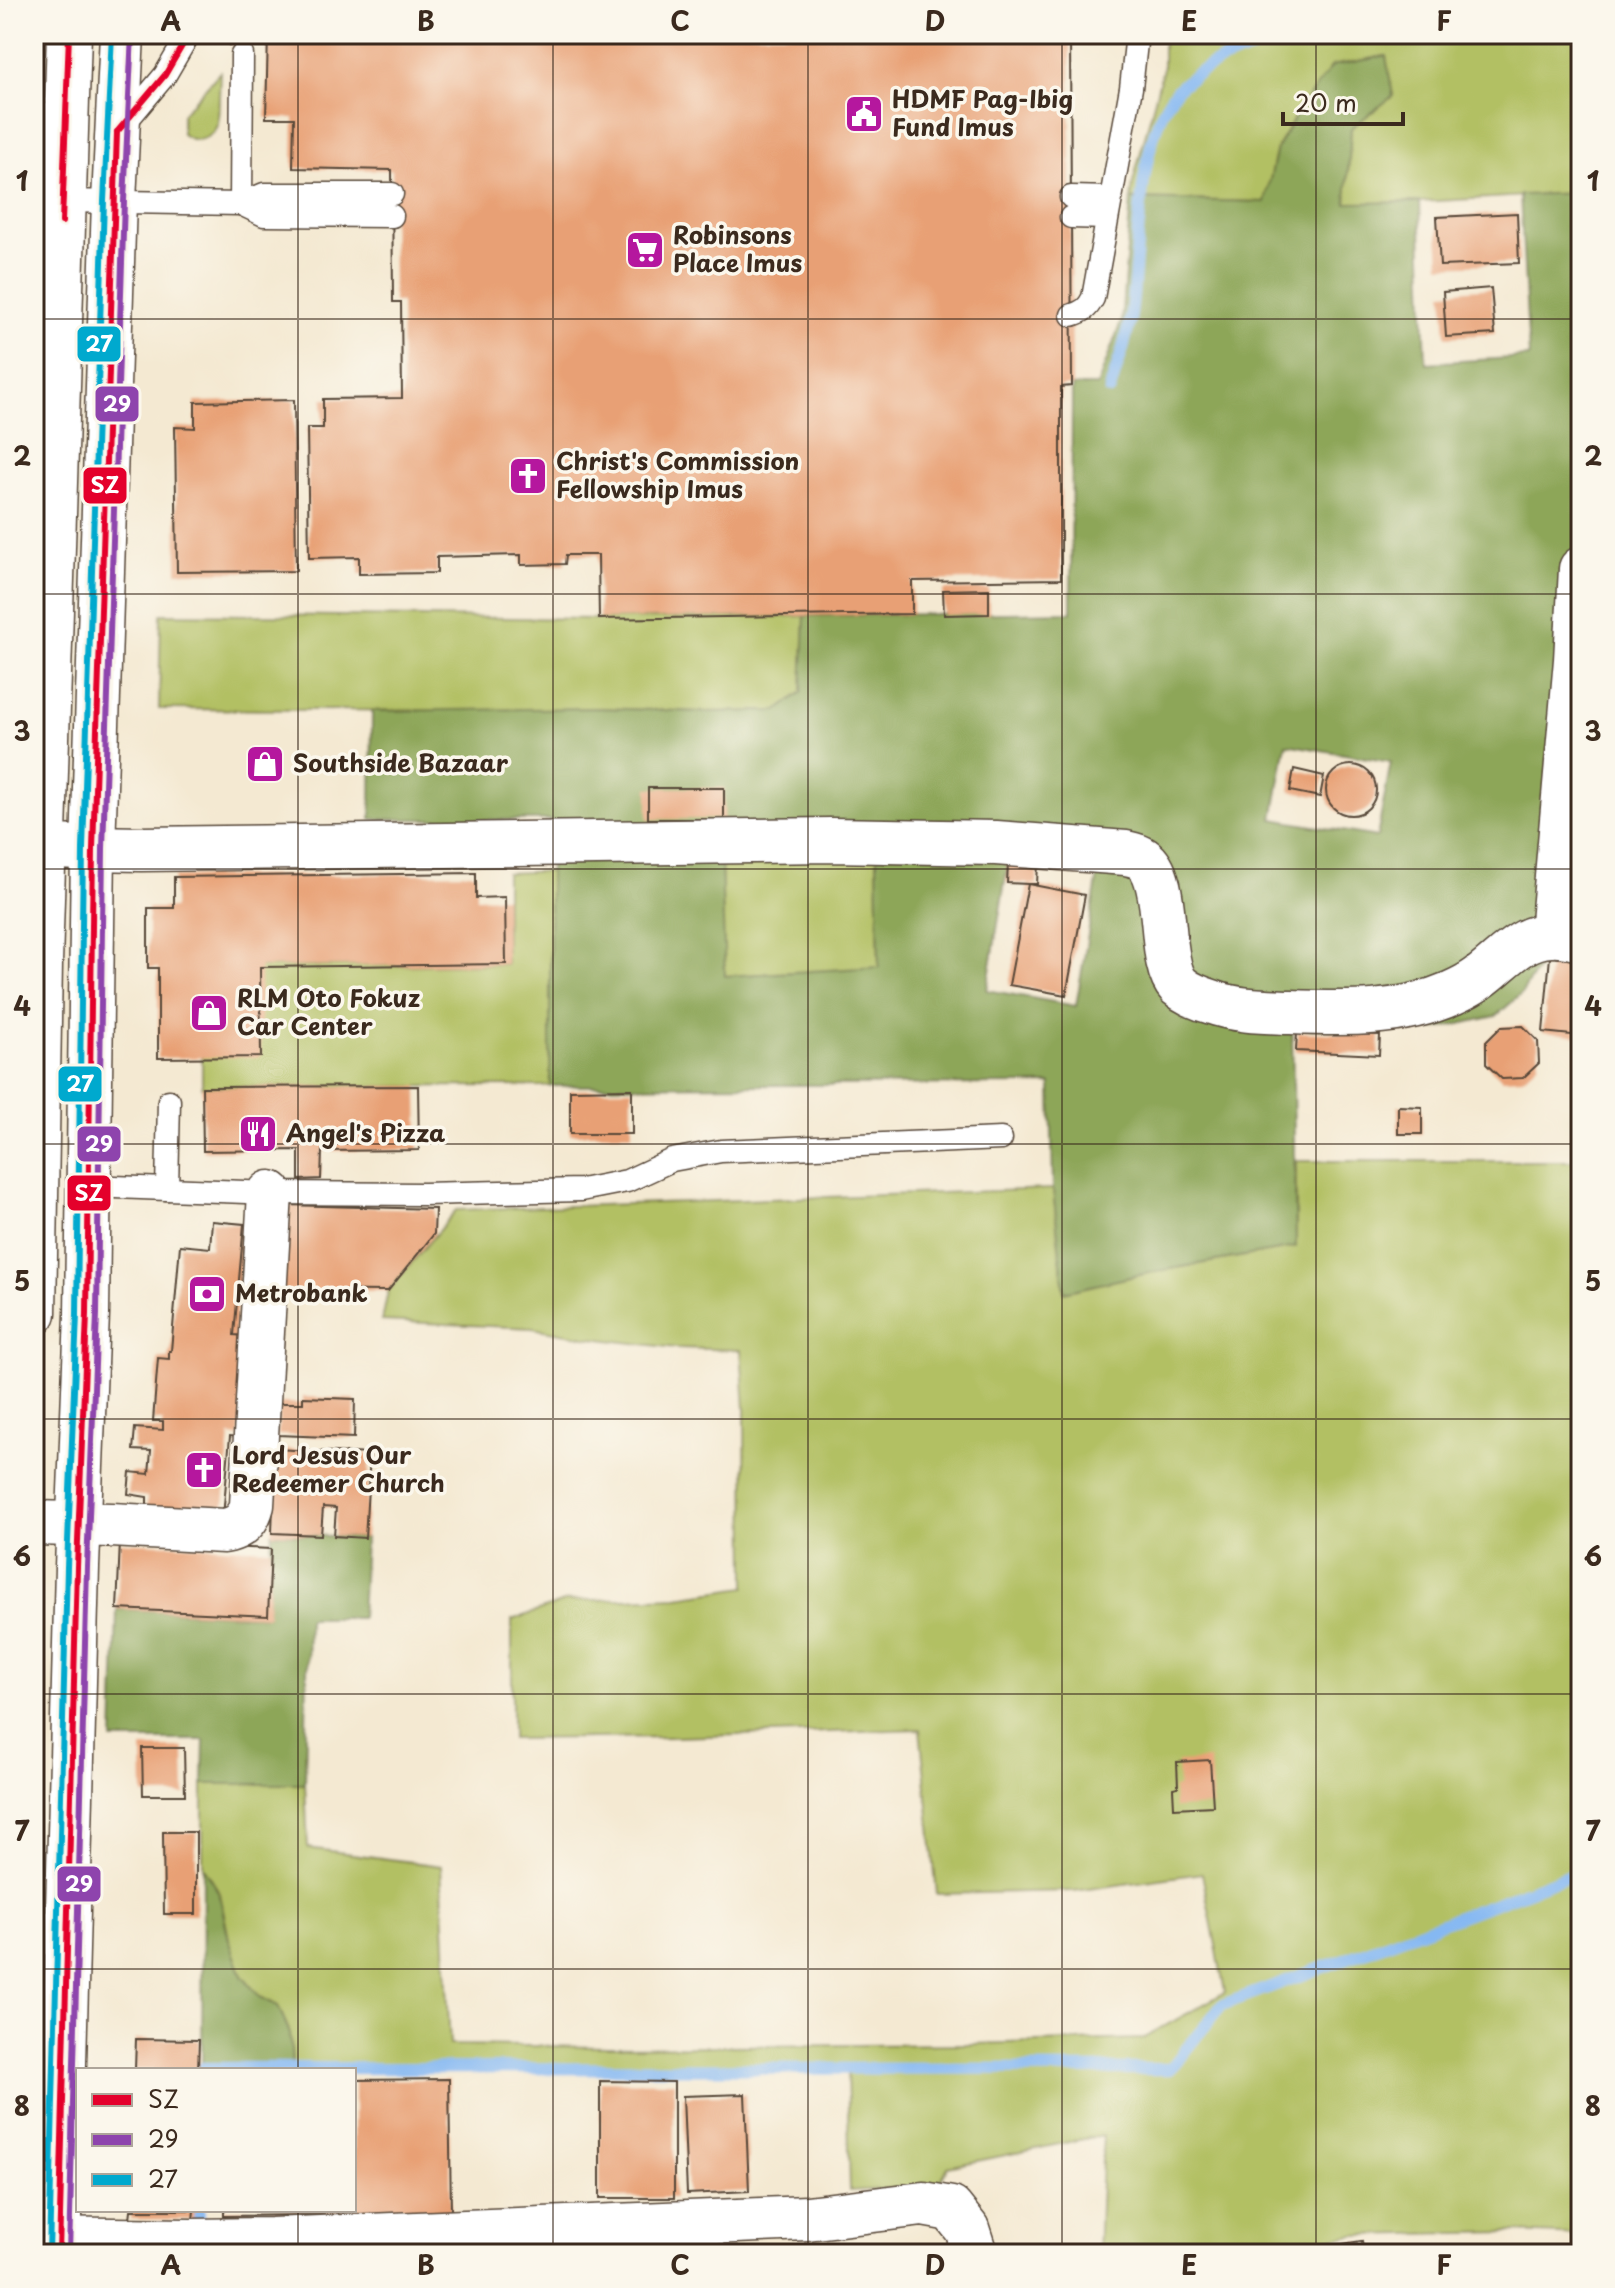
<svg xmlns="http://www.w3.org/2000/svg" width="1615" height="2288" font-family="'Playpen Sans',sans-serif">
	<style>
		.green { fill: #b2c063; stroke: #767540; stroke-width: 2 }
		.forest { fill: #8da659; stroke: #64683c; stroke-width: 2; fill-rule: evenodd }
		.lines { fill: none; stroke-linecap: round; stroke-linejoin: round }
		.stream { stroke: #85b8f2; stroke-width: 12 }
		.building { fill: #e8a074 }
		.service-casing { stroke: #574739; stroke-width: 25 }
		.minor-casing { stroke: #574739; stroke-width: 47 }
		.trunk-casing { stroke: #574739; stroke-width: 47 }
		.service { stroke: #fff; stroke-width: 22 }
		.minor { stroke: #fff; stroke-width: 44 }
		.trunk { stroke: #fff; stroke-width: 44 }
		.bus-1-casing { stroke: #fbf7ec; stroke-width: 12 }
		.bus-2-casing { stroke: #fbf7ec; stroke-width: 12 }
		.bus-3-casing { stroke: #fbf7ec; stroke-width: 12 }
		.bus-1 { stroke: #e4002b; stroke-width: 6 }
		.bus-2 { stroke: #8e44ad; stroke-width: 6 }
		.bus-3 { stroke: #00a9ce; stroke-width: 6 }
		.grid { fill: none; stroke: #3b2a1e; stroke-width: 2; stroke-opacity: 0.55 }
		.labels { text-anchor: middle; stroke-width: 7; stroke-linejoin: round; paint-order: stroke }
		.poi-label { font-size: 24px; font-weight: bold; fill: #3b2a1e; stroke: #fbf7ec; text-anchor: start }
		.line-badge { stroke: #fbf7ec; stroke-width: 3 }
		.badge-label { font-size: 22px; text-anchor: middle; font-weight: bold; fill: #fff }
		.neatline { fill: none; stroke: #3b2a1e; stroke-width: 3 }
		.grid-label { font-size: 26px; text-anchor: middle; font-weight: bold; fill: #3b2a1e }
	</style>
	<rect width="100%" height="100%" fill="#fbf7ec"/>
	<filter id="ink" filterUnits="userSpaceOnUse"><feTurbulence type="fractalNoise" baseFrequency=".0125" numOctaves="2"/><feDisplacementMap in="SourceGraphic" scale="16" xChannelSelector="R" yChannelSelector="G"/><feConvolveMatrix kernelMatrix="1 2 1 2 8 2 1 2 1" color-interpolation-filters="sRGB"/></filter>
	<filter id="wash" filterUnits="userSpaceOnUse"><feTurbulence type="fractalNoise" baseFrequency=".006" numOctaves="4" result="noise"/><feDisplacementMap in="SourceGraphic" scale="32" xChannelSelector="R" yChannelSelector="G"/><feGaussianBlur stdDeviation="1.8" result="paint"/><feColorMatrix in="noise" values="0 0 0 0 0 0 0 0 0 0 0 0 0 0 0 0 0 1.4 0 .05"/><feComposite in="paint" operator="in"/></filter>
	<g filter="url(#wash)">
		<rect width="100%" height="100%" fill="#f4e9d2"/>
		<g class="green">
			<polygon points="1163,34 1581,34 1581,193 1420,202 1346,204 1351,128 1393,95 1385,56 1332,66 1300,108 1277,147 1266,202 1131,199 1133,182 1163,68"/>
			<path d="M 220,72 L 218,123 C 212,139 197,145 182,134 L 182,114 Z"/>
			<polygon points="161,614 599,619 805,616 802,692 777,711 702,712 600,708 470,711 159,709"/>
			<polygon points="877,854 879,968 724,976 721,860"/>
			<polygon points="550,871 550,1086 202,1087 202,1057 260,967 506,964 506,873"/>
			<polygon points="1296,1161 1581,1161 1581,2235 1513,2232 1354,2235 1228,2254 1098,2254 1103,2135 948,2167 938,2186 850,2191 847,2068 292,2067 290,2033 278,2006 260,1997 242,1976 229,1940 220,1893 203,1866 203,1784 305,1784 308,1848 441,1866 450,2045 611,2047 972,2044 1142,2039 1225,1992 1202,1873 1074,1891 937,1894 920,1729 676,1737 512,1739 512,1620 567,1601 677,1597 746,1587 745,1409 741,1350 676,1348 591,1338 532,1328 382,1321 388,1291 456,1210 1053,1189 1064,1291 1148,1273 1296,1247"/>
		</g>
		<g class="forest">
			<path d="M 1386,56 L 1393,96 L 1351,128 L 1346,203 L 1420,202 L 1426,363 L 1529,357 L 1520,195 L 1581,193 L 1581,938 L 1547,955 L 1521,994 L 1496,1016 L 1442,1028 L 1384,1031 L 1292,1028 L 1296,1247 L 1148,1273 L 1064,1292 L 1053,1189 L 1051,1084 L 550,1086 L 550,820 L 371,819 L 372,711 L 600,708 L 702,712 L 777,711 L 802,692 L 805,616 L 1071,612 L 1072,386 L 1097,386 L 1121,322 L 1131,199 L 1265,202 L 1277,148 L 1300,108 L 1332,66 ZM 1286,744 L 1391,762 L 1377,837 L 1273,819 ZM 877,854 L 879,967 L 725,976 L 721,861 ZM 1008,863 L 1099,869 L 1076,1006 L 987,990 Z"/>
			<polygon points="272,1533 365,1538 361,1618 308,1618 305,1784 203,1784 204,1740 113,1740 117,1609 267,1616"/>
			<polygon points="203,1866 219,1893 229,1940 242,1976 260,1997 278,2006 290,2033 292,2067 202,2068"/>
		</g>
		<g class="lines">
			<g class="stream">
				<path d="M 1110,390 C 1117,365 1128,338 1131,313 C 1139,255 1136,122 1183,84 C 1215,57 1255,48 1294,34"/>
				<polyline points="202,2070 202,2068 1170,2069 1222,2005 1581,1871"/>
				<polyline points="199,2220 199,2210"/>
			</g>
		</g>
		<g id="blocks">
			<g class="building">
				<polygon points="229,34 258,34 257,45 229,45"/>
				<polygon points="268,34 1070,34 1072,386 1061,387 1061,579 912,581 912,614 599,619 598,555 566,555 565,564 521,565 521,555 437,557 437,573 359,574 359,557 309,558 307,428 323,428 323,399 402,398 401,302 393,302 392,170 293,168 294,118 266,118"/>
				<polygon points="1517,213 1519,263 1440,266 1437,217"/>
				<polygon points="1491,288 1495,334 1446,337 1443,292"/>
				<polygon points="294,400 296,571 177,572 175,427 195,428 195,402"/>
				<polygon points="989,589 989,614 944,615 943,590"/>
				<circle cx="1351" cy="790" r="25"/>
				<polygon points="1294,769 1324,776 1320,797 1290,791"/>
				<rect x="648" y="788" width="76" height="31"/>
				<polygon points="1008,863 1038,863 1037,884 1028,884 1085,895 1066,995 1009,985 1028,884 1007,883"/>
				<polygon points="476,873 476,898 505,897 506,964 260,967 261,1057 158,1058 158,968 148,968 148,908 174,908 174,877"/>
				<polygon points="1550,957 1581,960 1581,1036 1543,1032"/>
				<polygon points="1523,1026 1538,1041 1539,1063 1523,1078 1502,1079 1486,1064 1486,1042 1501,1027"/>
				<polygon points="1297,1032 1380,1035 1379,1055 1296,1051"/>
				<polygon points="418,1086 419,1150 322,1151 321,1179 299,1180 299,1150 203,1151 202,1087"/>
				<polygon points="632,1089 632,1134 570,1134 570,1090"/>
				<polygon points="1398,1106 1422,1107 1422,1134 1398,1134"/>
				<polygon points="284,1205 435,1209 434,1234 388,1291 281,1290"/>
				<polygon points="212,1221 244,1224 234,1335 247,1336 239,1437 230,1436 223,1517 147,1510 147,1497 128,1494 130,1472 149,1474 151,1451 133,1450 135,1428 163,1430 163,1421 153,1421 158,1358 169,1359 169,1351 171,1351 180,1245 210,1248"/>
				<polygon points="303,1397 355,1399 354,1438 278,1435 279,1403 303,1403"/>
				<polygon points="275,1449 370,1454 365,1538 334,1536 336,1508 323,1507 321,1535 272,1533"/>
				<polygon points="120,1542 271,1549 268,1616 117,1609"/>
				<polygon points="142,1748 184,1748 185,1795 143,1795"/>
				<polygon points="1210,1760 1213,1806 1174,1808 1173,1788 1178,1787 1177,1762"/>
				<polygon points="163,1832 196,1832 196,1914 164,1914"/>
				<polygon points="136,2039 199,2040 198,2070 135,2070"/>
				<polygon points="449,2079 451,2213 224,2216 224,2210 354,2210 354,2080"/>
				<polygon points="600,2081 674,2082 674,2198 600,2198"/>
				<polygon points="745,2094 749,2191 687,2194 683,2096"/>
				<polygon points="131,2210 194,2210 193,2220 130,2219"/>
				<polygon points="1362,2241 1364,2254 1304,2254 1303,2250"/>
			</g>
		</g>
	</g>
	<g filter="url(#ink)">
		<use href="#blocks" fill-opacity="0" stroke="#574739" stroke-width="2"/>
		<g class="lines">
			<g class="service-casing">
				<g id="service">
					<polyline points="123,125 165,75 189,34"/>
					<polyline points="1071,197 1111,198"/>
					<polyline points="63,201 241,204 264,194 392,194"/>
					<polyline points="241,204 264,215 392,216"/>
					<polyline points="241,204 242,55"/>
					<polyline points="1071,217 1107,218"/>
					<path d="M 1072,315 C 1083,312 1088,308 1093,298 L 1131,88 L 1137,34"/>
					<polyline points="88,1186 270,1193 424,1194 581,1190 627,1181 672,1160 721,1151 1001,1139"/>
					<polyline points="167,1189 169,1101"/>
				</g>
			</g>
			<g class="minor-casing">
				<g id="minor">
					<path d="M 43,847 L 141,849 L 831,840 L 996,843 L 1126,853 C 1131,854 1139,856 1143,859 C 1172,879 1156,962 1179,986 C 1187,993 1202,999 1212,1002 C 1236,1011 1265,1011 1290,1012 C 1346,1014 1400,1016 1452,993 C 1461,989 1471,984 1479,978 C 1502,962 1520,936 1551,935 C 1561,934 1571,937 1581,939"/>
					<polyline points="1552,934 1576,660 1581,569"/>
					<path d="M 34,1523 L 111,1525 L 224,1531 C 240,1528 248,1521 252,1505 L 270,1193"/>
					<polyline points="34,2148 61,2155"/>
					<polyline points="34,2239 191,2241 272,2240 807,2218 923,2204 951,2209 967,2229 975,2254"/>
				</g>
			</g>
			<g class="trunk-casing">
				<g id="trunk">
					<polyline points="34,1313 40,963 69,34"/>
					<polyline points="59,2254 77,1567 87,1314 93,849 114,201 122,34"/>
				</g>
			</g>
			<use href="#service" class="service"/>
			<use href="#minor" class="minor"/>
			<use href="#trunk" class="trunk"/>
			<g class="bus-1-casing">
				<g id="bus-1">
					<polyline points="117,132 165,75 189,34"/>
					<polyline points="62,222 69,34"/>
					<polyline points="59,2254 77,1567 87,1314 93,849 117,132"/>
				</g>
			</g>
			<g class="bus-2-casing">
				<polyline id="bus-2" points="69,2254 87,1567 97,1314 103,849 124,201 132,34"/>
			</g>
			<g class="bus-3-casing">
				<polyline id="bus-3" points="49,2254 67,1567 77,1314 83,849 104,201 112,34"/>
			</g>
			<use href="#bus-1" class="bus-1"/>
			<use href="#bus-2" class="bus-2"/>
			<use href="#bus-3" class="bus-3"/>
		</g>
	</g>
	<path class="grid" d="M 298,34 L 298,2070M 553,34 L 553,2254M 808,34 L 808,2254M 1062,34 L 1062,2254M 1316,34 L 1316,2254M 34,319 L 1581,319M 34,594 L 1581,594M 34,869 L 1581,869M 34,1144 L 1581,1144M 34,1419 L 1581,1419M 34,1694 L 1581,1694M 34,1969 L 1581,1969M 298,2210 L 298,2254"/>
	<defs>
		<g id="civic-square" transform="scale(2)"><rect x="-9" y="-9" width="18" height="18" rx="4" fill="#b5179e" stroke="#fbf7ec"/><path d="M-.6-6.5H3V-4.5H.6V-3L4-1V1h2V6H-6V1h2V-1L-.6-3ZM-1.2 2.5V6h2.4V2.5Z" fill="#fff"/></g>
		<g id="supermarket-square" transform="scale(2)"><rect x="-9" y="-9" width="18" height="18" rx="4" fill="#b5179e" stroke="#fbf7ec"/><path d="M-6-5.5h2.5l.6 2H6L4.5 2H-2.5L-4.4-4H-6ZM-1.5 3.2a1.3 1.3 0 1 0 .1 0ZM3 3.2a1.3 1.3 0 1 0 .1 0Z" fill="#fff"/></g>
		<g id="church-square" transform="scale(2)"><rect x="-9" y="-9" width="18" height="18" rx="4" fill="#b5179e" stroke="#fbf7ec"/><path d="M-1.2-6h2.4v3.5h3.3v2.4h-3.3V6h-2.4V-.1h-3.3v-2.4h3.3Z" fill="#fff"/></g>
		<g id="shop-square" transform="scale(2)"><rect x="-9" y="-9" width="18" height="18" rx="4" fill="#b5179e" stroke="#fbf7ec"/><path d="M-5-2.5h2.3a2.7 3.5 0 0 1 5.4 0H5L5.5 6h-11ZM-1.5-2.5h3a1.5 2.3 0 0 0-3 0Z" fill="#fff"/></g>
		<g id="restaurant-square" transform="scale(2)"><rect x="-9" y="-9" width="18" height="18" rx="4" fill="#b5179e" stroke="#fbf7ec"/><path d="M-5-6h1v4h1v-4h1v4h1v-4h1v5L-1.5 .5V6h-2V.5L-5-1ZM5-6V6H3V1.5H1.5Q1.5-4 5-6Z" fill="#fff"/></g>
		<g id="bank-square" transform="scale(2)"><rect x="-9" y="-9" width="18" height="18" rx="4" fill="#b5179e" stroke="#fbf7ec"/><path d="M-6-4H6V4H-6ZM0-2.3a2.3 2.3 0 1 0 0 4.6a2.3 2.3 0 1 0 0-4.6Z" fill="#fff"/></g>
	</defs>
	<g fill-rule="evenodd">
		<use href="#civic-square" x="864" y="114"/>
		<use href="#supermarket-square" x="645" y="250"/>
		<use href="#church-square" x="528" y="476"/>
		<use href="#shop-square" x="265" y="764"/>
		<use href="#shop-square" x="209" y="1013"/>
		<use href="#restaurant-square" x="258" y="1134"/>
		<use href="#bank-square" x="207" y="1294"/>
		<use href="#church-square" x="204" y="1470"/>
	</g>
	<g class="labels">
		<g class="poi-label">
			<text x="892" y="108">HDMF Pag-Ibig<tspan x="892" dy="28">Fund Imus</tspan></text>
			<text x="673" y="244">Robinsons<tspan x="673" dy="28">Place Imus</tspan></text>
			<text x="556" y="470">Christ's Commission<tspan x="556" dy="28">Fellowship Imus</tspan></text>
			<text x="293" y="772">Southside Bazaar</text>
			<text x="237" y="1007">RLM Oto Fokuz<tspan x="237" dy="28">Car Center</tspan></text>
			<text x="286" y="1142">Angel's Pizza</text>
			<text x="235" y="1302">Metrobank</text>
			<text x="232" y="1464">Lord Jesus Our<tspan x="232" dy="28">Redeemer Church</tspan></text>
		</g>
	</g>
	<g class="line-badge">
		<rect x="76" y="325" width="46" height="38" rx="8" fill="#00a9ce"/>
		<rect x="94" y="385" width="46" height="38" rx="8" fill="#8e44ad"/>
		<rect x="82" y="466" width="46" height="39" rx="8" fill="#e4002b"/>
		<rect x="57" y="1065" width="46" height="38" rx="8" fill="#00a9ce"/>
		<rect x="76" y="1125" width="46" height="38" rx="8" fill="#8e44ad"/>
		<rect x="66" y="1174" width="46" height="38" rx="8" fill="#e4002b"/>
		<rect x="56" y="1865" width="46" height="38" rx="8" fill="#8e44ad"/>
	</g>
	<g class="badge-label">
		<text x="99" y="352">27</text>
		<text x="117" y="412">29</text>
		<text x="105" y="493">SZ</text>
		<text x="80" y="1092">27</text>
		<text x="99" y="1152">29</text>
		<text x="89" y="1201">SZ</text>
		<text x="79" y="1892">29</text>
	</g>
	<rect width="1615" height="2288" fill="none" stroke="#fbf7ec" stroke-width="88"/>
	<rect x="76" y="2068" width="280" height="144" fill="#fbf7ec" stroke="#aea59a" stroke-width="2"/>
	<rect x="92" y="2094" width="40" height="12" fill="#e4002b" stroke="#aea59a" stroke-width="2"/>
	<text x="148" y="2108" font-size="24" fill="#3b2a1e">SZ</text>
	<rect x="92" y="2134" width="40" height="12" fill="#8e44ad" stroke="#aea59a" stroke-width="2"/>
	<text x="148" y="2148" font-size="24" fill="#3b2a1e">29</text>
	<rect x="92" y="2174" width="40" height="12" fill="#00a9ce" stroke="#aea59a" stroke-width="2"/>
	<text x="148" y="2188" font-size="24" fill="#3b2a1e">27</text>
	<path d="M1283 112v12h120v-12" fill="none" stroke="#3b2a1e" stroke-width="4"/>
	<text x="1295" y="112" font-size="24" fill="#3b2a1e" stroke="#fbf7ec" stroke-width="6" paint-order="stroke">20 m</text>
	<rect x="44" y="44" width="1527" height="2200" class="neatline"/>
	<g class="grid-label">
		<text x="171" y="31">A</text>
		<text x="426" y="31">B</text>
		<text x="680" y="31">C</text>
		<text x="935" y="31">D</text>
		<text x="1189" y="31">E</text>
		<text x="1444" y="31">F</text>
		<text x="22" y="191">1</text>
		<text x="1593" y="191">1</text>
		<text x="22" y="466">2</text>
		<text x="1593" y="466">2</text>
		<text x="22" y="741">3</text>
		<text x="1593" y="741">3</text>
		<text x="22" y="1016">4</text>
		<text x="1593" y="1016">4</text>
		<text x="22" y="1291">5</text>
		<text x="1593" y="1291">5</text>
		<text x="22" y="1566">6</text>
		<text x="1593" y="1566">6</text>
		<text x="22" y="1841">7</text>
		<text x="1593" y="1841">7</text>
		<text x="22" y="2116">8</text>
		<text x="1593" y="2116">8</text>
		<text x="171" y="2275">A</text>
		<text x="426" y="2275">B</text>
		<text x="680" y="2275">C</text>
		<text x="935" y="2275">D</text>
		<text x="1189" y="2275">E</text>
		<text x="1444" y="2275">F</text>
	</g>
</svg>
